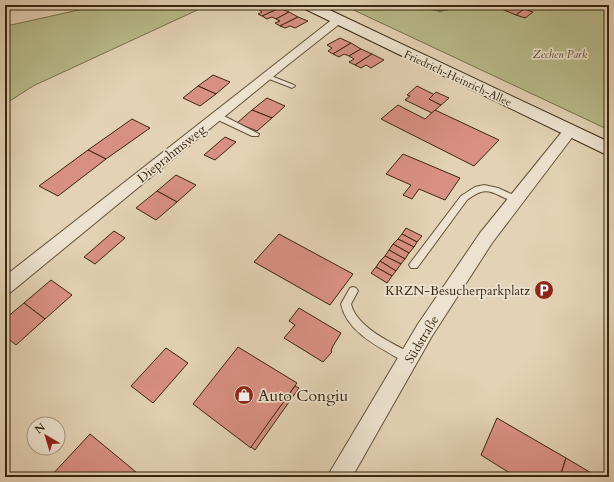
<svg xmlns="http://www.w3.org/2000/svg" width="614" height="482" font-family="Cardo,serif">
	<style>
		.green { fill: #b8ba8a; stroke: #78704c }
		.building { fill: #d99084; stroke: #39260f }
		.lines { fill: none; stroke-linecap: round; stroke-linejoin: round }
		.lane-casing { stroke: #645138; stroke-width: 2 }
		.street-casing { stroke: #645138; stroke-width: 2 }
		.secondary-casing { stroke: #39260f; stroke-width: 2 }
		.lane { fill: #ede2cf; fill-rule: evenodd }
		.street { fill: #ede2cf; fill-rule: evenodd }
		.secondary { fill: #ede2cf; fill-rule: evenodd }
		.labels { text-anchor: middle; stroke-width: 3.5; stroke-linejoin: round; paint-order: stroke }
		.far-park-label { font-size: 11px; font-style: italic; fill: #594b2e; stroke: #ede2cf }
		.far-street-label { font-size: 11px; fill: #39260f; stroke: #ede2cf }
		.street-label { font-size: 13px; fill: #39260f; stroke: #ede2cf }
		.poi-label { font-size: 13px; fill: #39260f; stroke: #ede2cf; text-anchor: end }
		.near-poi-label { font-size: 16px; fill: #39260f; stroke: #ede2cf; text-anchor: start }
	</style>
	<rect width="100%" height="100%" fill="#e3d2b5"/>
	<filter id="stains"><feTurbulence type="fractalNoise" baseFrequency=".005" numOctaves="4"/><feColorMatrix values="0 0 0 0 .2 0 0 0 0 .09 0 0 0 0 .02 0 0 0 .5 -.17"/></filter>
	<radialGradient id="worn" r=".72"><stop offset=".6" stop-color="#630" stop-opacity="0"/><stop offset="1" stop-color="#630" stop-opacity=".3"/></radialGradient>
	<g class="green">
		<polygon points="101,5 206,6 33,86 5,104 5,20 11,25"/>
		<polygon points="343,5 417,5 441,12 453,5 609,5 609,130"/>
	</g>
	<g class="building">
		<polygon points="267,5 274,5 280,8 262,16 258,14 262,12 258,9"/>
		<polygon points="492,5 515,5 524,9 516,15"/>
		<polygon points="280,8 289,12 276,19 272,17 267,19 262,16"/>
		<polygon points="524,9 533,12 525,18 516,15"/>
		<polygon points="289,12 298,17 280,26 275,23 280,21 276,19"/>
		<polygon points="298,17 308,21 295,28 290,26 285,28 280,26"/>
		<polygon points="340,38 351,43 333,54 328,51 332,48 327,45"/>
		<polygon points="351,43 361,49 349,56 344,54 339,57 333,54"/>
		<polygon points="361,49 372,54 355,65 349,62 354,59 349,56"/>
		<polygon points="372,54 384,60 371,68 366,65 361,68 355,65"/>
		<polygon points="213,75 230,82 216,94 198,86"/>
		<polygon points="198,86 216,94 200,106 183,98"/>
		<polygon points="417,86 435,95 429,99 441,105 432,113 405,100 410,96 407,95"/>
		<polygon points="436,92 449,98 441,105 429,99"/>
		<polygon points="267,98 285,106 272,118 252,110"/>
		<polygon points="398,105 425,119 435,110 499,140 474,166 381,119"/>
		<polygon points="252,110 272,118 257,131 237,123"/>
		<polygon points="132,119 150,128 106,159 88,150"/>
		<polygon points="225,137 236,142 215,160 204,155"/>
		<polygon points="88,150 106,159 58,196 39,186"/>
		<polygon points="403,154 460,178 445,200 419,189 412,199 403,195 411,185 386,174"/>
		<polygon points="176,175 196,185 177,202 157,191"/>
		<polygon points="157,191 177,202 156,220 136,208"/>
		<polygon points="406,228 422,236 417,242 402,234"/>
		<polygon points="114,231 125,238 95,264 84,257"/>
		<polygon points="279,234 353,274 330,305 254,262"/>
		<polygon points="402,234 417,242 414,247 398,239"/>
		<polygon points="398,239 414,247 409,253 393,244"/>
		<polygon points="393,244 409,253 405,259 389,250"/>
		<polygon points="389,250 405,259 401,264 385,256"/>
		<polygon points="385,256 401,264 396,271 380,261"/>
		<polygon points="380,261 396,271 392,276 376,267"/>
		<polygon points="376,267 392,276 387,283 371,273"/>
		<polygon points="51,280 72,295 45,319 24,303"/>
		<polygon points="24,303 45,319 16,345 5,336 5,319"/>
		<polygon points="299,308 341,333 333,346 331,351 332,352 323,362 284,338 295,325 289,321"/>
		<polygon points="238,347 297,383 251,448 193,404"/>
		<polygon points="166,348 188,363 153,403 131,386"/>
		<polygon points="295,386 299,388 255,450 251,447"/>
		<polygon points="497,418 566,458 560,477 516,477 481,455"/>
		<polygon points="90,434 142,477 50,477"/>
		<polygon points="566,458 598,477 560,477"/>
	</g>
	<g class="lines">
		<g class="lane-casing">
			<g id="lane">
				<path d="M 423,5 L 440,7 L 458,5 C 449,12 432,12 423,5 Z"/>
				<polygon points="266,74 294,85 295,86 292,88 290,87 264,77 263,76"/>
				<polygon points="214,114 220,114 259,134 258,136 252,136 214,118"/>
				<path d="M 484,185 L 498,188 L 518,197 L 519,199 L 515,202 C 493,195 489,183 467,200 L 417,268 L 411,268 L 409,265 L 411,262 L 461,196 L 475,187 Z"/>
				<path d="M 353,287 L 356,288 L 358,291 L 351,304 C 356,327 393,344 413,354 L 414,358 L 413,362 L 409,363 L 405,362 C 381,348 347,333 341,304 L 350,288 Z"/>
			</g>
		</g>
		<g class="street-casing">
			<g id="street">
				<polygon points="338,17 342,18 344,20 342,22 285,67 11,292 5,295 5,276 334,18"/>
				<polygon points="570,126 575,128 577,131 492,243 432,336 352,477 327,477 418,324 480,233 565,128"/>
			</g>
		</g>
		<g class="secondary-casing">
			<polygon id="secondary" points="301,5 319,5 609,142 609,156 303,8"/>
		</g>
		<use href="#lane" class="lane"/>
		<use href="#street" class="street"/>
		<use href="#secondary" class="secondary"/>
	</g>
	<defs>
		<g id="parking-disc" transform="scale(1)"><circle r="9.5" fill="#8f2418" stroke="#ede2cf"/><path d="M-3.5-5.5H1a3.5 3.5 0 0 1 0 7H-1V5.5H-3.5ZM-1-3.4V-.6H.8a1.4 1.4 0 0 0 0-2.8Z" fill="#fff"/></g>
		<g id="shop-disc" transform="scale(1)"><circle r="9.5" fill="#8f2418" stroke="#ede2cf"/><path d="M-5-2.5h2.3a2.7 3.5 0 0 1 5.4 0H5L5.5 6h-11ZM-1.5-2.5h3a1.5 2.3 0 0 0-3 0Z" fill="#fff"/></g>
	</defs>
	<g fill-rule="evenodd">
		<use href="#parking-disc" x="544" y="290"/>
		<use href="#shop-disc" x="244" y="395"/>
	</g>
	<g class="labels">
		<g class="far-park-label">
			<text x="560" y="58">Zechen Park</text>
		</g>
		<g class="far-street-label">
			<text transform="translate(458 78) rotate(25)" y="4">Friedrich-Heinrich-Allee</text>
		</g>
		<g class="street-label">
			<text transform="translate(171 153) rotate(-39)" y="5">Dieprahmsweg</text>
			<text transform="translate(421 339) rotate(-59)" y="5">Südstraße</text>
		</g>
		<g class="poi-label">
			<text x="530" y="295">KRZN-Besucherparkplatz</text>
		</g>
		<g class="near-poi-label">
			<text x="258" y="401">Auto Congiu</text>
		</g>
	</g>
	<rect width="614" height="482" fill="none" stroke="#e3d2b5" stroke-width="20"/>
	<rect x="6" y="6" width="602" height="470" fill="none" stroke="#39260f" stroke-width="2"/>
	<rect x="10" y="10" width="594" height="462" fill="none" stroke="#39260f"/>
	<g transform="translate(46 436) rotate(322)"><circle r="19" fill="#ede2cf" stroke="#a59782"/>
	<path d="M0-3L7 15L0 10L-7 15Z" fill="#8f2418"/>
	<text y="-6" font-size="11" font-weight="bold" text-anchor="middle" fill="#39260f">N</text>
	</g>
	<rect width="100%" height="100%" filter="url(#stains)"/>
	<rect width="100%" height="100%" fill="url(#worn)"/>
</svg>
